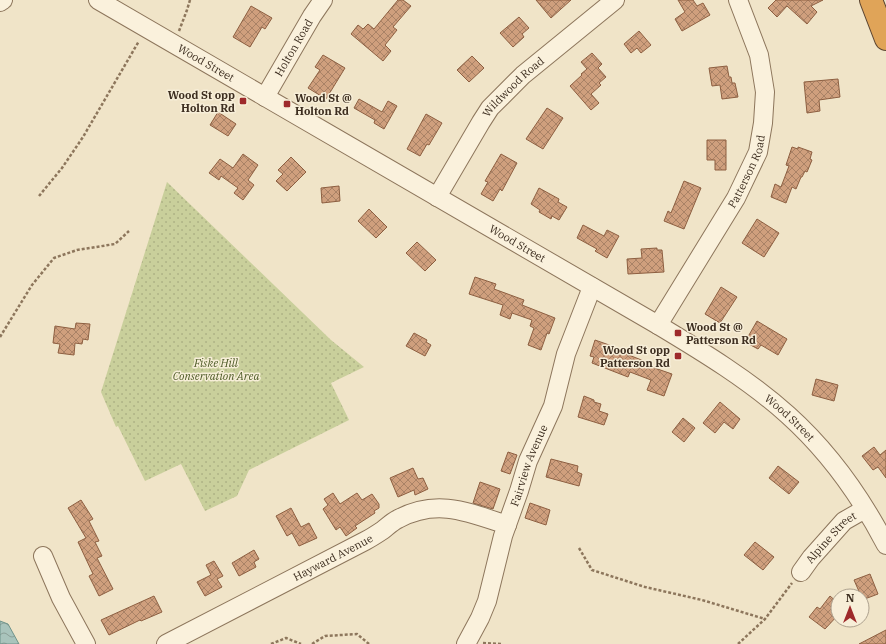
<svg xmlns="http://www.w3.org/2000/svg" width="886" height="644" font-family="'IBM Plex Serif',serif">
	<style>
		.grass { fill: url(#grass-dots) }
		.water { fill: url(#water-waves); stroke: #6f938a }
		.building { fill: url(#building-cross-hatch); stroke: #8d5f41 }
		.lines { fill: none; stroke-linecap: round; stroke-linejoin: round }
		.minor-casing { stroke: #8d765c; stroke-width: 20 }
		.highway-casing { stroke: #5b4430; stroke-width: 24 }
		.path { stroke: #8d765c; stroke-width: 2.5; stroke-dasharray: 3 2; stroke-linecap: butt }
		.minor { stroke: #faf1dc; stroke-width: 18 }
		.highway { stroke: #e0a458; stroke-width: 22 }
		.poi-dot { fill: #9e2a2b; stroke: #f7eed8; stroke-width: 1.5 }
		.labels { text-anchor: middle; stroke-width: 3; stroke-linejoin: round; paint-order: stroke }
		.street-label { font-size: 11px; fill: #3d2e20; stroke: #f7eed8 }
		.poi-label { font-size: 11px; font-weight: bold; fill: #3d2e20; stroke: #f7eed8; text-anchor: end }
		.park-label { font-size: 11px; font-style: italic; fill: #4d5a26; stroke: #f7eed8 }
	</style>
	<defs>
		<pattern id="grass-dots" width="8" height="8" patternUnits="userSpaceOnUse"><rect width="8" height="8" fill="#c9cf9b"/><path d="M2 2h.1M6 6h.1" fill="none" stroke="#aeb285" stroke-width="1.8" stroke-linecap="round"/></pattern>
		<pattern id="water-waves" width="16" height="10" patternUnits="userSpaceOnUse"><rect width="16" height="10" fill="#a9c4bc"/><path d="M0 5q4-4 8 0t8 0" fill="none" stroke="#8ba098"/></pattern>
		<pattern id="building-cross-hatch" width="8" height="8" patternUnits="userSpaceOnUse"><rect width="8" height="8" fill="#cf9f7d"/><path d="M0 0l8 8M0 8l8-8" fill="none" stroke="#a98266"/></pattern>
	</defs>
	<rect width="100%" height="100%" fill="#f0e4c8"/>
	<polygon class="grass" points="167,182 331,340 364,367 331,383 349,420 249,470 237,496 205,511 181,464 145,481 118,426 116,427 101,392"/>
	<polygon class="water" points="0,621 8,624 19,644 0,644"/>
	<g class="building">
		<polygon points="398,0 403,0 411,6 393,27 397,30 385,45 391,51 383,61 351,34 358,25 363,29 368,24 374,29"/>
		<polygon points="536,0 571,0 551,18"/>
		<polygon points="678,0 693,0 697,6 703,3 710,15 682,31 675,19 685,12"/>
		<polygon points="776,0 823,0 811,6 817,12 807,24 787,6 777,17 768,8"/>
		<polygon points="251,6 272,18 265,29 262,27 250,47 233,37"/>
		<polygon points="519,17 529,28 522,34 524,37 513,47 500,33"/>
		<polygon points="639,31 651,45 641,53 637,48 631,53 624,44"/>
		<polygon points="592,53 602,64 598,68 606,77 599,83 601,85 591,94 599,103 591,110 570,86 582,75 581,74 587,69 581,62"/>
		<polygon points="323,55 345,68 326,99 308,88 320,70 315,67"/>
		<polygon points="472,56 484,68 469,82 457,70"/>
		<polygon points="727,66 729,77 731,77 732,83 735,83 738,97 722,99 720,85 712,86 709,68"/>
		<polygon points="838,79 840,97 819,100 820,111 807,113 804,82"/>
		<polygon points="359,99 382,112 388,101 397,106 384,129 374,123 375,120 354,108"/>
		<polygon points="547,108 563,118 543,149 526,139"/>
		<polygon points="218,112 236,124 228,136 210,125"/>
		<polygon points="426,114 442,123 429,145 427,144 420,156 407,149"/>
		<polygon points="707,140 726,140 726,170 715,170 715,160 707,160"/>
		<polygon points="792,147 798,149 798,147 812,152 810,159 812,160 807,172 805,171 802,177 801,177 796,189 792,187 786,203 771,197 775,184 781,187 789,166 786,165"/>
		<polygon points="243,154 258,165 248,180 254,185 243,200 234,193 238,188 221,176 219,180 209,173 220,159 233,168"/>
		<polygon points="501,154 517,163 502,191 500,189 493,201 481,194 488,182 485,181"/>
		<polygon points="291,157 306,172 287,191 276,181 283,174 278,170"/>
		<polygon points="684,181 701,188 684,229 664,221 668,211 671,213"/>
		<polygon points="339,186 340,201 322,203 321,188"/>
		<polygon points="539,188 559,199 558,202 567,207 559,220 552,216 551,219 539,212 540,210 531,204"/>
		<polygon points="369,209 387,227 376,238 358,221"/>
		<polygon points="757,219 779,233 764,257 742,243"/>
		<polygon points="583,225 604,236 607,230 619,236 607,258 595,251 597,249 577,238"/>
		<polygon points="417,242 436,260 425,271 406,253"/>
		<polygon points="657,248 657,250 662,250 664,272 628,274 627,259 642,258 641,249"/>
		<polygon points="475,277 496,284 494,289 524,300 522,305 555,318 549,334 547,333 541,350 528,345 534,328 530,326 532,320 512,313 510,319 500,315 503,305 469,294"/>
		<polygon points="721,287 737,297 720,323 705,314"/>
		<polygon points="757,321 787,339 778,355 761,345 758,349 745,342"/>
		<polygon points="76,323 90,324 88,340 83,339 82,344 75,343 74,355 58,353 60,344 53,343 55,326 75,329"/>
		<polygon points="414,333 427,340 426,342 431,345 425,356 406,346"/>
		<polygon points="595,340 612,346 611,348 644,361 643,364 672,374 664,396 647,390 651,380 630,372 628,377 592,363 594,357 590,356"/>
		<polygon points="816,379 838,385 834,401 812,395"/>
		<polygon points="584,396 594,400 594,402 601,404 599,411 608,414 604,425 578,417"/>
		<polygon points="720,402 740,419 733,429 724,422 715,433 703,423"/>
		<polygon points="683,418 695,428 684,442 672,432"/>
		<polygon points="874,447 880,455 886,450 886,478 878,467 873,470 862,456"/>
		<polygon points="508,452 517,455 510,474 501,471"/>
		<polygon points="551,459 578,466 577,472 582,474 579,486 546,477"/>
		<polygon points="778,466 799,482 789,494 769,478"/>
		<polygon points="413,468 418,479 423,478 428,489 415,495 414,490 398,497 390,478"/>
		<polygon points="480,482 500,489 493,509 473,503"/>
		<polygon points="333,493 340,504 357,493 362,500 372,494 379,504 379,508 374,511 375,513 355,526 357,528 346,536 340,527 336,530 323,509 328,505 324,499"/>
		<polygon points="81,500 93,519 89,521 99,541 95,542 102,556 97,558 113,589 99,596 89,576 93,574 78,542 86,538 68,508"/>
		<polygon points="530,503 550,510 546,525 525,518"/>
		<polygon points="291,508 301,527 309,523 317,538 299,546 292,533 287,536 276,516"/>
		<polygon points="755,542 774,557 763,570 744,555"/>
		<polygon points="254,550 259,559 254,562 256,567 239,576 232,563"/>
		<polygon points="214,561 223,576 217,579 222,587 205,596 197,582 211,575 206,565"/>
		<polygon points="870,574 878,594 862,600 862,596 861,596 854,580"/>
		<polygon points="154,596 162,612 141,621 140,620 109,635 101,620"/>
		<polygon points="830,596 838,603 838,615 825,629 809,617 817,607 820,609"/>
		<polygon points="886,630 886,644 859,644"/>
	</g>
	<g class="lines">
		<g class="minor-casing">
			<g id="minor">
				<path id="s1" d="M 98,0 L 658,325 C 703,352 749,380 788,415 C 828,451 861,497 886,545"/>
				<polyline points="0,2 3,0"/>
				<path id="s2" d="M 265,97 L 312,16 L 323,0"/>
				<path id="s3" d="M 437,197 L 481,122 L 490,108 L 523,75 L 615,0"/>
				<path id="s4" d="M 658,325 L 736,198 L 758,152 L 763,123 L 765,92 L 759,55 L 738,0"/>
				<polyline points="43,556 61,598 86,644"/>
				<path id="s5" d="M 801,572 L 811,558 L 844,521 L 865,509"/>
				<path id="s6" d="M 166,644 L 365,541 C 371,538 377,534 383,530 C 388,526 392,522 398,519 C 437,498 468,512 507,525"/>
				<path id="s7" d="M 466,644 L 480,618 L 487,601 L 503,536 L 519,491 L 528,461 L 553,406 L 566,354 L 592,287"/>
			</g>
		</g>
		<g class="highway-casing">
			<polyline id="highway" points="871,0 886,39"/>
		</g>
		<g class="path">
			<polyline points="179,31 187,10 190,0"/>
			<polyline points="39,196 62,168 83,137 139,41"/>
			<polyline points="0,337 32,285 54,258 77,250 115,244 129,231"/>
			<polyline points="579,548 592,570 645,587 702,600 765,619"/>
			<polyline points="483,643 501,644"/>
			<polyline points="271,644 286,638 301,644"/>
			<polyline points="312,644 325,636 357,634 369,644"/>
			<polyline points="738,644 765,619 792,583"/>
		</g>
		<use href="#minor" class="minor"/>
		<use href="#highway" class="highway"/>
	</g>
	<g class="poi-dot">
		<rect x="239" y="97" width="8" height="8" rx="2"/>
		<rect x="283" y="100" width="8" height="8" rx="2"/>
		<rect x="674" y="329" width="8" height="8" rx="2"/>
		<rect x="674" y="352" width="8" height="8" rx="2"/>
	</g>
	<g class="labels">
		<g class="street-label">
			<text dy="4" stroke="none"><textPath href="#s2" startOffset="57">Holton Road</textPath></text>
			<text dy="4" stroke="none"><textPath href="#s1" startOffset="125">Wood Street</textPath></text>
			<text dy="4" stroke="none"><textPath href="#s3" startOffset="135">Wildwood Road</textPath></text>
			<text dy="4" stroke="none"><textPath href="#s4" startOffset="178">Patterson Road</textPath></text>
			<text dy="4" stroke="none"><textPath href="#s1" startOffset="485">Wood Street</textPath></text>
			<text dy="4" stroke="none"><textPath href="#s1" startOffset="809">Wood Street</textPath></text>
			<text dy="4" stroke="none"><textPath href="#s7" startOffset="190">Fairview Avenue</textPath></text>
			<text dy="4" stroke="none"><textPath href="#s5" startOffset="46">Alpine Street</textPath></text>
			<text dy="4" stroke="none"><textPath href="#s6" startOffset="188">Hayward Avenue</textPath></text>
		</g>
		<g class="poi-label">
			<text x="235" y="99">Wood St opp<tspan x="235" dy="13">Holton Rd</tspan></text>
			<text x="295" y="102" text-anchor="start">Wood St @<tspan x="295" dy="13">Holton Rd</tspan></text>
			<text x="686" y="331" text-anchor="start">Wood St @<tspan x="686" dy="13">Patterson Rd</tspan></text>
			<text x="670" y="354">Wood St opp<tspan x="670" dy="13">Patterson Rd</tspan></text>
		</g>
		<g class="park-label">
			<text x="216" y="367">Fiske Hill<tspan x="216" dy="13">Conservation Area</tspan></text>
		</g>
	</g>
	<g transform="translate(850 608)"><circle r="19" fill="#f7eed8" stroke="#ada18e"/>
	<path d="M0-3L7 15L0 10L-7 15Z" fill="#9e2a2b"/>
	<text y="-6" font-size="11" font-weight="bold" text-anchor="middle" fill="#3d2e20">N</text>
	</g>
</svg>
